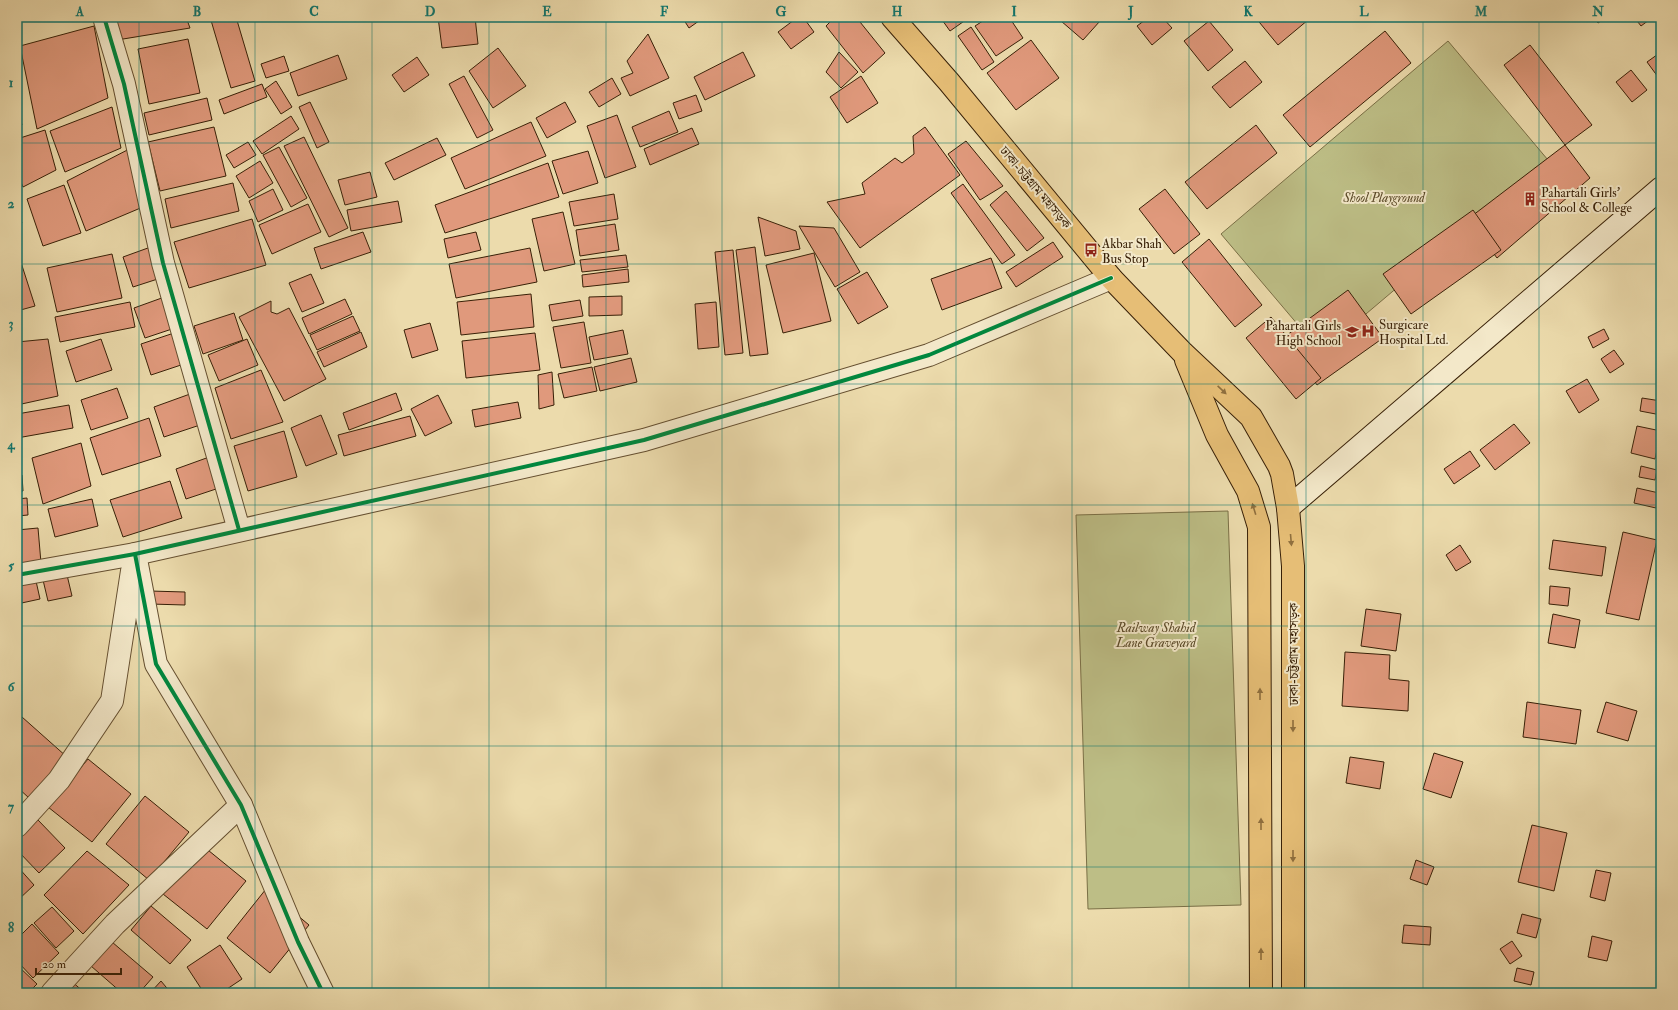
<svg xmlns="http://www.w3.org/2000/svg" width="1678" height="1010" font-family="'IM FELL Double Pica','Noto Serif Bengali',serif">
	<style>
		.green { fill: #bdbe86; stroke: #7a6f46 }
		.building { fill: #e0997c; stroke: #382007 }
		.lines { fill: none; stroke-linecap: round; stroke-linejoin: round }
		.minor-casing { stroke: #654f30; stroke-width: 24 }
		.secondary-casing { stroke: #382007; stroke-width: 24 }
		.trunk-casing { stroke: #382007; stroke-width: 24 }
		.minor { stroke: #f3e8c9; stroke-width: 22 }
		.secondary { stroke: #f3e8c9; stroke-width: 22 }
		.trunk { stroke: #e6be76; stroke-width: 22 }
		.cycleway-casing { stroke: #f3e8c9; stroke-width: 6 }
		.cycleway { stroke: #00873e; stroke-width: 4 }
		.oneway { fill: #8f6f3e }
		.grid { fill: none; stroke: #0f766e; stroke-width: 1; stroke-opacity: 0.55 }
		.labels { text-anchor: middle; stroke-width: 4; stroke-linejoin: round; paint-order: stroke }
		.street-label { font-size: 13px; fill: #382007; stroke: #f3e8c9 }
		.poi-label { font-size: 13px; fill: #382007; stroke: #f3e8c9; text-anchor: start }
		.park-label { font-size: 13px; font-style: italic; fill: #594827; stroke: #f3e8c9 }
		.neatline { fill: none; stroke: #0f766e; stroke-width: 1.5 }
		.grid-label { font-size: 13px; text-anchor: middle; font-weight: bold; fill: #0f766e }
	</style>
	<rect width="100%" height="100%" fill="#ecdbac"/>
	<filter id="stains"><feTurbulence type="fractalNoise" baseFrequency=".005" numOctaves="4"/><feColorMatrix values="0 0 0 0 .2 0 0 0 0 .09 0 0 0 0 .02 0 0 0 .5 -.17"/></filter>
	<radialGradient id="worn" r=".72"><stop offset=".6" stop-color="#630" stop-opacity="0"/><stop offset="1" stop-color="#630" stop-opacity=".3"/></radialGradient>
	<g class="green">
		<polygon points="1448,41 1548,160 1321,352 1221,234"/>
		<polygon points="1228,511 1241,905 1088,909 1076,515"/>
	</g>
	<g class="building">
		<polygon points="113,17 186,17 190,28 117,40"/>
		<polygon points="210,17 236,17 255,81 231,88"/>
		<polygon points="438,17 475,17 478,44 442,48"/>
		<polygon points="682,17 703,17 703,18 689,28"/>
		<polygon points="798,17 803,17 814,32 791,49 778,32"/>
		<polygon points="835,17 856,17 885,53 863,73 826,26"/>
		<polygon points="940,17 970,17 950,31"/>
		<polygon points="989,17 1009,17 1023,38 996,56 975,26"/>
		<polygon points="1064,17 1095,17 1100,21 1083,40 1061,21"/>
		<polygon points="1149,17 1162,17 1172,28 1152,45 1137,26"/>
		<polygon points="1255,17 1306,17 1308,20 1278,45"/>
		<polygon points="1593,17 1607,17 1598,23"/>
		<polygon points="1634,17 1653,17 1641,26"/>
		<polygon points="1209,21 1233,50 1208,71 1184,41"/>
		<polygon points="94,26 108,98 37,129 20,46"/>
		<polygon points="971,27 994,62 982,70 958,36"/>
		<polygon points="1385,31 1411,63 1310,147 1283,115"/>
		<polygon points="648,34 669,78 630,96 621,78 633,73 627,61"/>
		<polygon points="188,39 200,93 149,104 138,49"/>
		<polygon points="1031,40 1059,78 1016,110 987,73"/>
		<polygon points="1530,45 1592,125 1565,145 1504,65"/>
		<polygon points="498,48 526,86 493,108 469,71"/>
		<polygon points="743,52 755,76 705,100 694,77"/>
		<polygon points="839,52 858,72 841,88 826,72"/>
		<polygon points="1661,52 1661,81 1647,62"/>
		<polygon points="338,55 347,79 298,96 290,73"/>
		<polygon points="284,56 289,71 266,78 261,64"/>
		<polygon points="417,57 429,75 404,92 392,75"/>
		<polygon points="1245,61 1262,82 1230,108 1212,87"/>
		<polygon points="1631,70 1647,90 1632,102 1616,82"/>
		<polygon points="464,76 493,130 477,138 449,84"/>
		<polygon points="861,76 878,103 847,123 830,97"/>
		<polygon points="612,78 621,94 599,107 589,92"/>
		<polygon points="276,81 292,107 281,114 265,89"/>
		<polygon points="262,84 267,97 224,114 219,100"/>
		<polygon points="696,95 702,111 679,119 673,103"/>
		<polygon points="207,98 212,120 149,135 144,113"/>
		<polygon points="310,102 329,142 317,148 299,107"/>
		<polygon points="565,102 576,122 547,138 536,118"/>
		<polygon points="17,107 22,125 17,128"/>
		<polygon points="112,107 121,148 65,172 50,131"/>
		<polygon points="669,111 678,132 640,147 632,127"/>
		<polygon points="617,115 636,167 605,178 587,126"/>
		<polygon points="291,116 299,129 262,154 253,141"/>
		<polygon points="531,122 546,156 465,189 451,158"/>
		<polygon points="1256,125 1277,153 1207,209 1185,182"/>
		<polygon points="214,127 226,176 160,191 148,142"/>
		<polygon points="925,127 960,175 860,248 827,202 865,194 862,183 895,158 902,163 914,154 913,136"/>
		<polygon points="692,128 699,144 650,165 644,149"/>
		<polygon points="45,130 56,170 23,187 17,172 17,139"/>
		<polygon points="304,137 348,228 329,237 284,146"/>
		<polygon points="437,138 446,155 394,180 385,163"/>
		<polygon points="966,141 1003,186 980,200 948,154"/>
		<polygon points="248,142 256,155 234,168 226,155"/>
		<polygon points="139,144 150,204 86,231 67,181"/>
		<polygon points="1565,145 1590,178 1497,258 1468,219"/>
		<polygon points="279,147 307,198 291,207 263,155"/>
		<polygon points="588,151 598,183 563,194 552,161"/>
		<polygon points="260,161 273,183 249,198 236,176"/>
		<polygon points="548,163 559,197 445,233 435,205"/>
		<polygon points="370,172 377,197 345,205 338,180"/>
		<polygon points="233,183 239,211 171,228 165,199"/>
		<polygon points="963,184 1015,255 1002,264 951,193"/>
		<polygon points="64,185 81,233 43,246 27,199"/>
		<polygon points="273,189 283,210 258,222 249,201"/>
		<polygon points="1165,189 1200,234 1174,254 1139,209"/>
		<polygon points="1006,191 1044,238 1027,251 990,205"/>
		<polygon points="614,194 618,219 574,226 569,202"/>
		<polygon points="398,201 402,222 351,231 347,210"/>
		<polygon points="308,204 321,232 272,254 259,225"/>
		<polygon points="1473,210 1501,250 1411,314 1383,274"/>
		<polygon points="563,212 575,264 544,271 532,219"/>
		<polygon points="17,214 22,223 17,226"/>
		<polygon points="758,217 796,231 800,249 765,256"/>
		<polygon points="252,219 266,265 189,288 174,242"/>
		<polygon points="615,224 619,250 580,256 576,230"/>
		<polygon points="799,226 834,228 860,272 835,287"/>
		<polygon points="363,232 371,252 321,269 314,248"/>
		<polygon points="476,232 481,250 448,258 444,239"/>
		<polygon points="1209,239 1262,305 1235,327 1182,262"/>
		<polygon points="1053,242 1063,257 1016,287 1006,272"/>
		<polygon points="159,244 170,275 133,287 123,257"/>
		<polygon points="755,247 768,354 750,356 736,250"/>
		<polygon points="530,248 537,282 456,298 449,264"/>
		<polygon points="17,250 35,306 17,311"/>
		<polygon points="733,250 743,353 725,355 715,252"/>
		<polygon points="814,253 831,321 783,333 766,265"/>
		<polygon points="112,254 122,298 57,312 47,268"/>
		<polygon points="626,255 628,267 582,272 580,260"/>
		<polygon points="991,258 1002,288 942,310 931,279"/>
		<polygon points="628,269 629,282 583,287 582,275"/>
		<polygon points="867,272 888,307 858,324 837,289"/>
		<polygon points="311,274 324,303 302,312 289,283"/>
		<polygon points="1348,290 1383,338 1317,385 1283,338"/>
		<polygon points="531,294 534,327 461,335 457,302"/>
		<polygon points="170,295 181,326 145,338 134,308"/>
		<polygon points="622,296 622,315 589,316 589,297"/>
		<polygon points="345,299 352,314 309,334 302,318"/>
		<polygon points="580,300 583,316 552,321 549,305"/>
		<polygon points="271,301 271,312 277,314 289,308 326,379 284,401 239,317"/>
		<polygon points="130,302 135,327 60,342 55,317"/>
		<polygon points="716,302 719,347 698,349 695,304"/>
		<polygon points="234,313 243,340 203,354 194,326"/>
		<polygon points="353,316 360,331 317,350 310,335"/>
		<polygon points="1271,317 1321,378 1296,399 1246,338"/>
		<polygon points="584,322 591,363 561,368 553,327"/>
		<polygon points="430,323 438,350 412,358 404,330"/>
		<polygon points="1604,329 1609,339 1593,348 1588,337"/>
		<polygon points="623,330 628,354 594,360 589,337"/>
		<polygon points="177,332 187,363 151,375 141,344"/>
		<polygon points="361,332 367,347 324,367 317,352"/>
		<polygon points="535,333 540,370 466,378 462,341"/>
		<polygon points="48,339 58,396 17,405 17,342"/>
		<polygon points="101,339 112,370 76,382 66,351"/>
		<polygon points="247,339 258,365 219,381 208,355"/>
		<polygon points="1614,350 1624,364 1610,373 1601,359"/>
		<polygon points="631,358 637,382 600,391 594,367"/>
		<polygon points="592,367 597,391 564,398 558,374"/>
		<polygon points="261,370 283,422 231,439 215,388"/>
		<polygon points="552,372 554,405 539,409 538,375"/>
		<polygon points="1587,379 1599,400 1579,413 1566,391"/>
		<polygon points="117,388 128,418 91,430 81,400"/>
		<polygon points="396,393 402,410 349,430 343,413"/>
		<polygon points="190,394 200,425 164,437 154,407"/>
		<polygon points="438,395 452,423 425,436 411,409"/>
		<polygon points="1642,398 1661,401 1661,415 1640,411"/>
		<polygon points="518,402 521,418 475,427 472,410"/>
		<polygon points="69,405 73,428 17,438 17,414"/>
		<polygon points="321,415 337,454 306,466 291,428"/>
		<polygon points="410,416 416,436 344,456 338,435"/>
		<polygon points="149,418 161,456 102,475 90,438"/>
		<polygon points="1514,424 1530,443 1495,470 1480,450"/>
		<polygon points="1637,426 1661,431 1655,459 1631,453"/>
		<polygon points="284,431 297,477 248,491 234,446"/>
		<polygon points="81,443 91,486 43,504 32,458"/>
		<polygon points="1470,451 1480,466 1454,484 1444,469"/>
		<polygon points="212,456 222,487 186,499 176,469"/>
		<polygon points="1641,466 1657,470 1655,480 1639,477"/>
		<polygon points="17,475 22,475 23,491 17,491"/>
		<polygon points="170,481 182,518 123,537 110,500"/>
		<polygon points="1637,488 1659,493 1656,508 1634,503"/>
		<polygon points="27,498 28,515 17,516 17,499"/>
		<polygon points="92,499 98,526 55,537 48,509"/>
		<polygon points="38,528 41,563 17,565 17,530"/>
		<polygon points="1623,532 1657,540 1639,620 1606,613"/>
		<polygon points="1553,540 1606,547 1602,576 1549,569"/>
		<polygon points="1460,545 1471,562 1456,571 1446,555"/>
		<polygon points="67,575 72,596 48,601 43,580"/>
		<polygon points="36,581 40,599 17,604 17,585"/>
		<polygon points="1550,586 1570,588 1568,606 1549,604"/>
		<polygon points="150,591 185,592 185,605 150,604"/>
		<polygon points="1366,609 1401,614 1396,651 1361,646"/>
		<polygon points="1553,614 1580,620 1575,648 1548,643"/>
		<polygon points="1345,652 1390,655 1389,679 1409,681 1408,711 1342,706"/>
		<polygon points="1527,702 1581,710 1576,744 1523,737"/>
		<polygon points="1606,702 1637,711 1628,741 1597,732"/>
		<polygon points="22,717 67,757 29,798 17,787 17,723"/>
		<polygon points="1434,753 1463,762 1451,798 1423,789"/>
		<polygon points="1350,757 1384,762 1380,789 1346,783"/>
		<polygon points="88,759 131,794 92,842 48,807"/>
		<polygon points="145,796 189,832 149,880 106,844"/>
		<polygon points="38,820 65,848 39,873 17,850 17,840"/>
		<polygon points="1532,825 1567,833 1554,891 1518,882"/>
		<polygon points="203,846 246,881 207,929 163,894"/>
		<polygon points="87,851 129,885 83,934 44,895"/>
		<polygon points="1416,860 1434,867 1427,885 1410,879"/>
		<polygon points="17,866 34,885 17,901"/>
		<polygon points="1596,870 1611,873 1605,901 1590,897"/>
		<polygon points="266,889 309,925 270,973 227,938"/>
		<polygon points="151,906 191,940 170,964 131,930"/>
		<polygon points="52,907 74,931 56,948 34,923"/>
		<polygon points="1522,914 1541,919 1536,938 1517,933"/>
		<polygon points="32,924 59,953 33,978 17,961 17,939"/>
		<polygon points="1404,925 1431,927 1430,945 1402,943"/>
		<polygon points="1592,936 1612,941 1607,961 1588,957"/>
		<polygon points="1512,941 1522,956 1510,964 1500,949"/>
		<polygon points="112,942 153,977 139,993 122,993 91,966"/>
		<polygon points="220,945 242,979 221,993 204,993 187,967"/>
		<polygon points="17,965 37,984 28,993 17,993"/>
		<polygon points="1517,968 1534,972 1531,985 1514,981"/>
		<polygon points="70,980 85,993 59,993"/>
		<polygon points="161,981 171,993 150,993"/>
	</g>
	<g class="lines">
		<g class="minor-casing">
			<g id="minor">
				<polyline points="104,17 124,84 163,263 239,530"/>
				<polyline points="135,554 156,664 241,805 298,942 323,993"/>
				<polyline points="17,575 135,554 644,440 929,355 1111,278"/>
				<polyline points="17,826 59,780 112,701 132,571"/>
				<polyline points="52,993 115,924 241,805"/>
			</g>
		</g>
		<g class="secondary-casing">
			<polyline id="secondary" points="1288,508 1661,188"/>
		</g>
		<g class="trunk-casing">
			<g id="trunk">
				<polyline points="892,17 949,82 1111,278 1183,353 1251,417 1279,466 1282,474 1288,508 1293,566 1293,993"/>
				<polyline points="1186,360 1217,435 1248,491 1259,527 1261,993"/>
			</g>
		</g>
		<use href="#minor" class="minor"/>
		<use href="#secondary" class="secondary"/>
		<use href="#trunk" class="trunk"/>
		<g class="cycleway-casing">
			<g id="cycleway">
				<polyline points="104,17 124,84 163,263 239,530"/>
				<polyline points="135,554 156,664 241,805 298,942 323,993"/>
				<polyline points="17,575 135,554 644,440 929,355 1111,278"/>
			</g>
		</g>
		<use href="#cycleway" class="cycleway"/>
	</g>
	<defs><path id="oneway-solid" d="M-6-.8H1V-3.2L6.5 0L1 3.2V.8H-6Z"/></defs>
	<g class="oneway">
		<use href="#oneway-solid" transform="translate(1222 390) rotate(43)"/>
		<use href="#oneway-solid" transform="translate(1254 509) rotate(-107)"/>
		<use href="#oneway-solid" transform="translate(1291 540) rotate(85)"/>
		<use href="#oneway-solid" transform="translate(1260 694) rotate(-90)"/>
		<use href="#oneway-solid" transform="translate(1293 726) rotate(90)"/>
		<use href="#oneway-solid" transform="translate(1261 824) rotate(-90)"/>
		<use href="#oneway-solid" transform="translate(1293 856) rotate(90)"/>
		<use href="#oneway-solid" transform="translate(1261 954) rotate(-90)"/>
	</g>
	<path class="grid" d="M 139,17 L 139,993M 255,17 L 255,993M 372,17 L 372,993M 489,17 L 489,993M 606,17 L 606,993M 722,17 L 722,993M 839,17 L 839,993M 956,17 L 956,993M 1072,17 L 1072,993M 1189,17 L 1189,993M 1306,17 L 1306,993M 1423,17 L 1423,993M 1539,17 L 1539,993M 17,143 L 1661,143M 17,264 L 1661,264M 17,384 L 1661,384M 17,505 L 1661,505M 17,626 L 1661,626M 17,746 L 1661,746M 17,867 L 1661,867"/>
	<defs>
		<g id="building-bare" transform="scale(1.08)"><path d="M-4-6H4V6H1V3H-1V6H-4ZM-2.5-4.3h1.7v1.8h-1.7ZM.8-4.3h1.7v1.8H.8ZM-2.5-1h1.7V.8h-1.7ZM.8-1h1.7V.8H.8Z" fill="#8f2418" stroke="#f3e8c9" stroke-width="2.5" paint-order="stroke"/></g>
		<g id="bus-bare" transform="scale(1.08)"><path d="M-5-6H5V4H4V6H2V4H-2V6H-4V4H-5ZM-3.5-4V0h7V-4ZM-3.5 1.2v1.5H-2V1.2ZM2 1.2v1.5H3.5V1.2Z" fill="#8f2418" stroke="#f3e8c9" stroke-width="2.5" paint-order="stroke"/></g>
		<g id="hospital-bare" transform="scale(1.08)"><path d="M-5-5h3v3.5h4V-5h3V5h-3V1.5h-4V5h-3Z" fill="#8f2418" stroke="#f3e8c9" stroke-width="2.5" paint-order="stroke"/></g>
		<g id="school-bare" transform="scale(1.08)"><path d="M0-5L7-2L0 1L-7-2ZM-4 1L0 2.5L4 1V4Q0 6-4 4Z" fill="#8f2418" stroke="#f3e8c9" stroke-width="2.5" paint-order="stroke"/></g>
	</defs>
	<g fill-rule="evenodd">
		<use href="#building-bare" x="1530" y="199"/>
		<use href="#bus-bare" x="1091" y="250"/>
		<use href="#hospital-bare" x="1368" y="331"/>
		<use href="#school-bare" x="1352" y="332"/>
	</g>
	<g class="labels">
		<g class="street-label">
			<text transform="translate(1036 187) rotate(50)" y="5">ঢাকা-চট্টগ্রাম মহাসড়ক</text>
			<text transform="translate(1293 654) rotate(-90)" y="5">ঢাকা-চট্টগ্রাম মহাসড়ক</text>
		</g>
		<g class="poi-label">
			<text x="1541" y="197">Pahartali Girls'<tspan x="1541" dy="15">School &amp; College</tspan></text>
			<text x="1102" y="248">Akbar Shah<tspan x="1102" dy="15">Bus Stop</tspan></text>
			<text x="1379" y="329">Surgicare<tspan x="1379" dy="15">Hospital Ltd.</tspan></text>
			<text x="1341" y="330" text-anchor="end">Pahartali Girls<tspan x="1341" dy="15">High School</tspan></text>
		</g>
		<g class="park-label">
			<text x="1384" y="202">Shool Playground</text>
			<text x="1156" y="632">Railway Shahid<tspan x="1156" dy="15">Lane Graveyard</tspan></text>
		</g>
	</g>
	<rect width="1678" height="1010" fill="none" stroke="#ecdbac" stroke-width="44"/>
	<path d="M36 968v6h85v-6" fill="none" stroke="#382007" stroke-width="2"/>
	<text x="42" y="968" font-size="12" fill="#382007" stroke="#f3e8c9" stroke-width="3" paint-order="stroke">20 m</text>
	<rect x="22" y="22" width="1634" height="966" class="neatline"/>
	<g class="grid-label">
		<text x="80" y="16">A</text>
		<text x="197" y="16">B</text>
		<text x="314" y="16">C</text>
		<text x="430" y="16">D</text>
		<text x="547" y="16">E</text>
		<text x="664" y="16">F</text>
		<text x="781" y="16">G</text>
		<text x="897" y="16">H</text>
		<text x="1014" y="16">I</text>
		<text x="1131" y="16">J</text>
		<text x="1248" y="16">K</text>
		<text x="1364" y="16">L</text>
		<text x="1481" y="16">M</text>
		<text x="1598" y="16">N</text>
		<text x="11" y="87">1</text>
		<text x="11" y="208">2</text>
		<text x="11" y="328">3</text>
		<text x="11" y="449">4</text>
		<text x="11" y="570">5</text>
		<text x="11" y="691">6</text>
		<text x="11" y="811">7</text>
		<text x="11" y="932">8</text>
	</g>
	<rect width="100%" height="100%" filter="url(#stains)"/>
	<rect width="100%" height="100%" fill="url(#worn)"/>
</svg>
